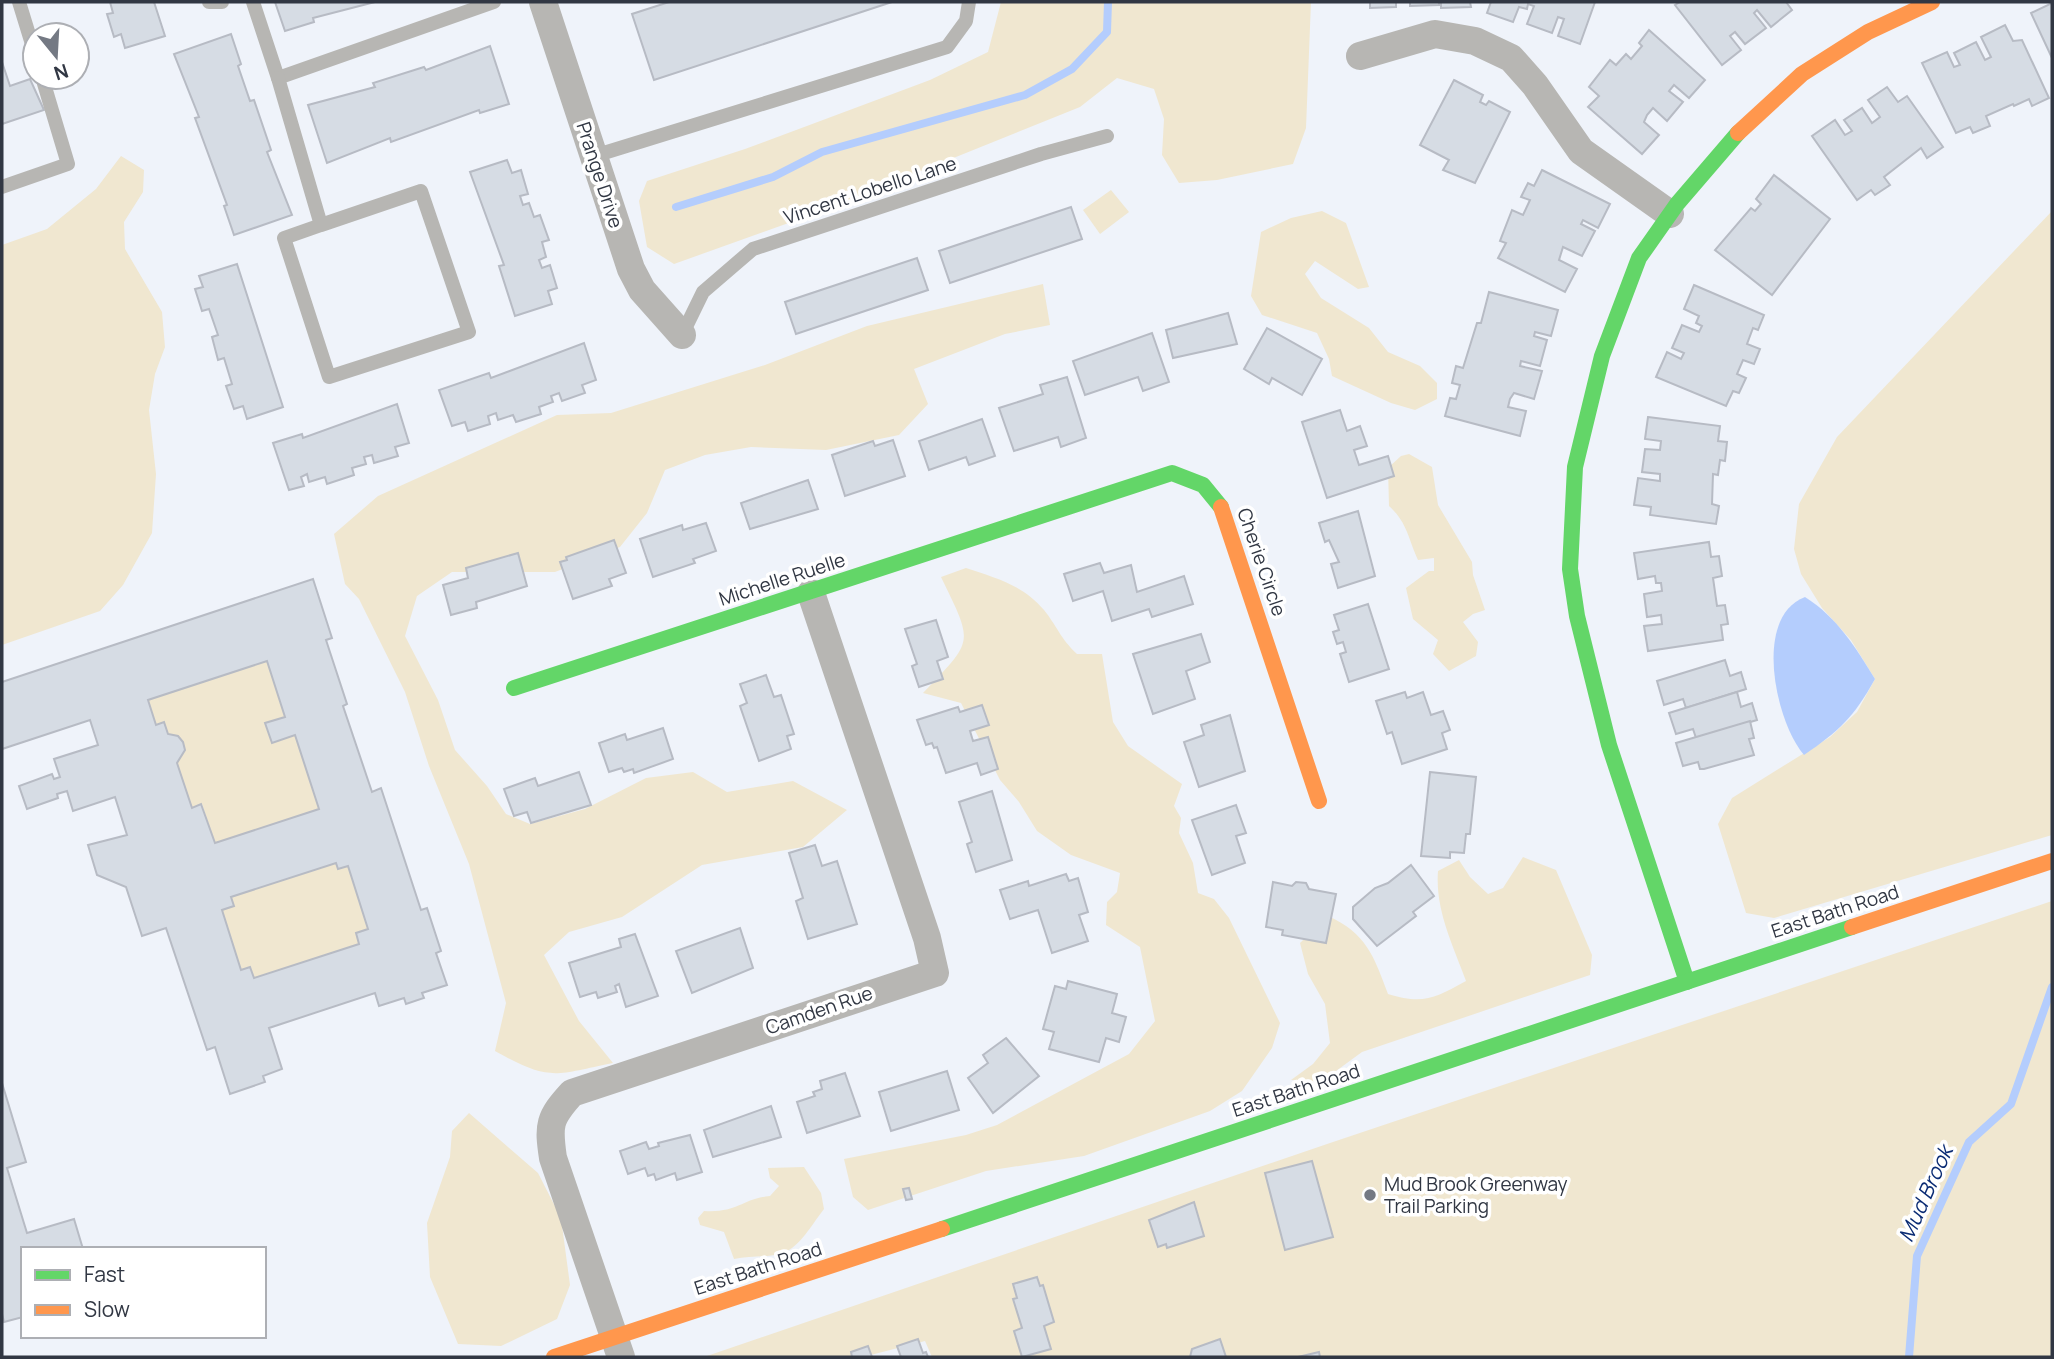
<svg xmlns="http://www.w3.org/2000/svg" width="2054" height="1359" font-family="Manrope,sans-serif">
	<style>
		.green { fill: #f0e7d0 }
		.water { fill: #b4cdfd }
		.lines { fill: none; stroke-linecap: round; stroke-linejoin: round }
		.stream { stroke: #b4cdfd; stroke-width: 8 }
		.building { fill: #d6dce4; stroke: #b7bbc4; stroke-width: 2; fill-rule: evenodd }
		.lane { stroke: #b7b6b3; stroke-width: 14 }
		.street { stroke: #b7b6b3; stroke-width: 28 }
		.fast { stroke: #63d668; stroke-width: 16 }
		.slow { stroke: #ff974d; stroke-width: 16 }
		.poi-dot { fill: #747983; stroke: #fff; stroke-width: 2.5 }
		.labels { text-anchor: middle; stroke-width: 7; stroke-linejoin: round; paint-order: stroke }
		.street-label { font-size: 19px; fill: #313743; stroke: #fff }
		.poi-label { font-size: 19px; fill: #313743; stroke: #fff; text-anchor: start }
		.water-label { font-size: 21px; font-style: italic; fill: #0b2c74; stroke: #fff }
	</style>
	<rect width="100%" height="100%" fill="#eff3fa"/>
	<g class="green">
		<polygon points="1001,2 1311,2 1306,128 1293,164 1217,180 1179,183 1162,155 1164,119 1154,89 1117,78 1080,107 822,211 674,264 647,247 639,201 647,181 745,149 930,80 988,52"/>
		<polygon points="121,156 144,170 143,192 124,222 125,249 162,312 165,347 155,374 149,410 156,474 152,533 123,585 100,611 2,645 2,245 47,229 96,189"/>
		<polygon points="1111,190 1129,212 1100,234 1083,210"/>
		<polygon points="1322,211 1346,223 1369,287 1358,289 1315,261 1305,274 1321,298 1369,328 1388,352 1420,366 1437,383 1437,399 1415,410 1391,403 1332,376 1329,359 1317,333 1262,315 1251,296 1261,232 1291,218"/>
		<polygon points="2052,211 2052,835 1774,918 1746,913 1718,824 1732,798 1830,737 1857,712 1875,679 1851,640 1822,608 1801,574 1794,549 1799,504 1837,437"/>
		<path d="M 1043,284 L 1050,325 L 1005,334 L 914,369 L 928,404 L 899,435 L 826,450 L 751,447 L 705,455 L 665,470 L 647,513 L 620,547 L 555,572 L 452,572 L 417,596 L 405,636 L 438,700 L 455,750 L 487,786 L 506,814 L 530,824 L 585,809 L 646,778 L 693,772 L 727,792 L 793,781 L 847,810 L 803,847 L 702,865 L 622,917 L 569,932 L 544,955 L 579,1021 L 613,1063 C 554,1075 550,1082 495,1051 L 506,1003 L 469,864 L 429,766 L 405,692 L 359,599 L 345,584 L 334,534 L 378,496 L 557,415 L 611,413 L 765,365 L 867,326 Z"/>
		<path d="M 1409,454 L 1432,467 L 1438,505 L 1472,562 L 1473,575 L 1485,610 L 1473,614 L 1463,622 L 1478,642 L 1476,656 L 1449,671 L 1433,654 L 1438,640 L 1413,619 L 1406,588 L 1429,571 L 1434,571 L 1434,558 L 1418,560 C 1408,538 1407,522 1389,506 L 1388,468 L 1401,456 Z"/>
		<path d="M 966,568 C 996,578 1023,585 1044,610 C 1057,626 1060,638 1077,654 L 1102,654 L 1113,722 L 1128,746 L 1182,784 L 1174,806 L 1181,818 L 1179,833 L 1193,863 L 1198,893 L 1214,899 L 1229,918 L 1280,1023 L 1272,1048 L 1242,1091 L 1210,1111 L 1084,1156 L 986,1171 L 868,1210 L 853,1197 L 844,1159 L 966,1135 L 997,1125 L 1129,1054 L 1155,1021 L 1140,947 L 1106,925 L 1107,902 L 1117,892 L 1120,873 L 1071,855 L 1037,831 L 1019,802 L 1000,780 L 961,703 L 923,693 C 974,639 974,645 941,577 Z"/>
		<path d="M 267,661 L 285,717 L 266,723 L 272,743 L 295,735 L 319,809 L 215,843 L 202,804 L 192,808 L 177,763 L 185,751 C 183,739 179,736 168,734 L 164,723 L 156,725 L 148,700 Z"/>
		<path d="M 1523,857 L 1556,870 L 1592,955 L 1590,975 L 1362,1052 L 1321,1082 L 1291,1080 L 1313,1064 L 1330,1043 L 1325,1004 L 1308,974 L 1300,943 L 1328,916 C 1366,933 1374,956 1388,994 C 1423,1005 1435,998 1466,981 C 1453,945 1435,910 1438,871 L 1459,860 L 1470,877 L 1488,894 L 1503,888 Z"/>
		<polygon points="336,863 339,869 348,866 368,929 356,933 359,944 254,978 250,967 241,970 222,910 234,906 231,897"/>
		<polygon points="2052,901 2052,1357 932,1357 925,1341 863,1357 704,1357 1330,1143"/>
		<polygon points="469,1113 538,1173 561,1218 570,1285 557,1319 501,1346 458,1344 430,1277 427,1223 450,1157 452,1131"/>
		<path d="M 804,1167 L 821,1193 L 824,1209 C 812,1224 801,1246 783,1253 C 769,1258 750,1255 734,1259 L 724,1232 L 700,1225 L 698,1218 L 704,1211 C 739,1213 741,1199 770,1196 L 779,1186 L 770,1178 L 768,1168 Z"/>
	</g>
	<path class="water" d="M 1805,597 C 1837,617 1856,648 1875,679 C 1854,717 1839,731 1804,755 C 1776,723 1752,617 1805,597 Z"/>
	<g class="lines">
		<g class="stream">
			<polyline points="676,207 773,177 822,152 1025,95 1072,69 1107,32 1108,2"/>
			<polyline points="1909,1357 1917,1256 1969,1142 2011,1104 2052,987"/>
		</g>
	</g>
	<g class="building">
		<polygon points="110,2 154,2 165,36 125,48 121,34 114,37 107,14 113,13"/>
		<polygon points="275,2 375,2 313,18 314,22 285,31"/>
		<polygon points="669,2 892,2 654,80 632,14"/>
		<polygon points="1370,2 1396,2 1396,7 1370,8"/>
		<polygon points="1410,2 1439,2 1439,5 1410,6"/>
		<polygon points="1441,2 1470,2 1471,7 1441,8"/>
		<polygon points="1491,2 1595,2 1580,44 1558,36 1564,19 1558,17 1552,33 1527,24 1534,6 1528,4 1527,9 1519,7 1513,22 1487,13"/>
		<polygon points="1680,2 1786,2 1792,10 1771,27 1757,10 1754,13 1766,28 1745,44 1735,32 1730,36 1741,50 1722,65 1675,5"/>
		<polygon points="2052,3 2052,58 2031,13"/>
		<polygon points="2005,25 2013,41 2022,40 2049,98 2032,106 2029,99 2014,106 2013,104 1986,116 1990,126 1973,133 1970,127 1956,133 1922,63 1947,52 1954,67 1960,65 1954,53 1976,42 1985,60 1991,57 1981,37"/>
		<polygon points="1649,30 1705,80 1689,98 1674,85 1669,91 1683,102 1667,121 1653,108 1647,115 1644,122 1659,135 1642,154 1588,107 1599,96 1589,87 1610,60 1616,65 1626,54 1631,59 1642,46 1639,43"/>
		<polygon points="231,34 241,64 238,66 250,101 254,100 271,150 267,152 292,215 234,235 224,206 227,205 195,118 199,117 174,54"/>
		<polygon points="490,46 509,104 480,113 479,110 391,142 390,138 327,163 308,105 375,87 373,83 424,67 426,70"/>
		<polygon points="2,62 10,86 30,79 44,110 2,124 2,128"/>
		<polygon points="1454,80 1483,95 1480,102 1486,105 1489,101 1510,112 1475,183 1443,170 1449,160 1420,145"/>
		<polygon points="1887,87 1898,102 1907,96 1943,147 1927,158 1921,148 1884,177 1890,185 1875,195 1871,190 1857,200 1812,136 1835,120 1845,135 1852,131 1844,120 1862,108 1872,123 1880,117 1868,100"/>
		<polygon points="507,160 512,173 521,170 528,194 520,196 523,205 529,203 534,217 540,215 549,240 542,242 546,257 539,260 542,268 550,265 557,288 548,291 552,304 515,316 499,266 504,265 470,172"/>
		<polygon points="1542,170 1610,204 1598,228 1583,220 1581,224 1595,231 1582,256 1563,247 1559,260 1577,269 1565,292 1498,258 1506,243 1500,241 1512,210 1523,215 1530,200 1521,197 1528,183 1534,186"/>
		<polygon points="1774,175 1830,219 1772,295 1715,250 1751,208 1755,211 1761,204 1756,199"/>
		<polygon points="1071,207 1082,239 950,283 939,251"/>
		<polygon points="917,258 928,290 796,334 785,302"/>
		<polygon points="237,264 283,407 247,419 243,406 234,409 226,386 232,384 224,358 218,360 212,337 218,335 209,309 202,311 195,289 203,287 199,276"/>
		<polygon points="1694,285 1764,315 1758,330 1753,328 1747,344 1760,349 1754,364 1743,360 1737,374 1746,378 1739,393 1733,391 1726,406 1656,377 1667,352 1681,359 1684,353 1672,348 1682,325 1699,332 1702,326 1696,323 1699,316 1684,309"/>
		<polygon points="1489,292 1558,310 1551,336 1535,332 1534,336 1547,340 1540,366 1521,361 1520,366 1542,371 1534,399 1514,393 1510,399 1508,407 1526,411 1520,436 1445,416 1450,398 1456,399 1460,385 1452,383 1456,366 1463,368 1477,323 1481,323"/>
		<polygon points="1228,313 1237,344 1173,358 1166,330"/>
		<polygon points="1267,328 1322,359 1302,395 1272,378 1269,384 1244,369"/>
		<polygon points="1152,333 1169,382 1143,391 1138,377 1085,395 1073,361"/>
		<polygon points="584,343 596,380 582,385 585,393 562,401 559,393 551,396 553,402 539,407 541,414 516,422 513,415 498,420 496,413 488,416 490,424 468,431 465,422 452,426 439,390 489,373 491,378"/>
		<polygon points="1067,377 1086,438 1061,447 1058,437 1014,451 999,408 1043,394 1040,385"/>
		<polygon points="397,404 409,443 395,447 398,456 374,463 372,455 364,457 366,464 352,468 354,475 327,484 325,477 309,482 307,474 301,477 304,486 289,490 273,443 302,434 303,438"/>
		<polygon points="1340,410 1347,431 1360,426 1367,446 1354,450 1359,465 1388,456 1394,476 1327,498 1302,422"/>
		<polygon points="1648,417 1720,426 1718,441 1727,442 1725,461 1720,460 1718,475 1713,474 1712,504 1719,506 1716,524 1650,515 1651,507 1634,505 1638,478 1660,481 1660,474 1642,472 1645,449 1660,450 1661,441 1645,439"/>
		<polygon points="982,419 995,456 969,465 966,457 929,470 919,441"/>
		<polygon points="893,440 905,476 845,496 832,455 873,441 875,446"/>
		<polygon points="808,480 818,509 750,529 741,503"/>
		<polygon points="1358,511 1375,576 1338,588 1331,564 1339,562 1329,540 1325,542 1319,523"/>
		<polygon points="706,523 716,551 693,559 695,563 653,577 640,539 682,525 683,530"/>
		<polygon points="614,540 626,573 609,579 612,586 573,599 560,562 567,560 566,557"/>
		<polygon points="1709,542 1711,557 1719,556 1722,576 1713,578 1717,606 1725,605 1728,624 1721,625 1723,640 1648,651 1644,626 1662,624 1661,615 1647,617 1644,594 1662,591 1661,583 1656,583 1655,576 1638,579 1634,553"/>
		<polygon points="518,553 527,586 476,602 477,608 451,615 443,585 468,578 466,568"/>
		<polygon points="1100,563 1104,573 1131,565 1137,592 1184,576 1193,604 1152,617 1149,609 1112,621 1103,591 1073,601 1064,574"/>
		<path d="M 313,579 L 332,638 L 326,640 L 347,704 L 343,706 L 372,792 L 381,788 L 421,910 L 427,908 L 441,951 L 436,953 L 447,985 L 422,993 L 424,998 L 406,1004 L 404,998 L 379,1006 L 375,993 L 269,1028 L 282,1069 L 263,1076 L 265,1082 L 230,1094 L 215,1047 L 207,1050 L 166,928 L 142,936 L 126,887 L 97,875 L 88,845 L 127,835 L 115,797 L 73,811 L 67,791 L 57,794 L 58,798 L 27,809 L 19,786 L 52,774 L 54,779 L 60,777 L 54,759 L 98,745 L 90,720 L 2,749 L 2,682 ZM 267,661 L 285,717 L 265,723 L 272,743 L 295,735 L 319,809 L 215,843 L 201,804 L 192,808 L 177,763 L 185,750 L 183,742 L 178,736 L 168,734 L 164,722 L 156,725 L 148,700 ZM 336,863 L 338,869 L 348,866 L 368,929 L 356,933 L 359,944 L 254,978 L 250,967 L 241,970 L 222,910 L 234,906 L 231,897 Z"/>
		<polygon points="1368,604 1389,669 1349,682 1340,654 1346,652 1343,642 1337,644 1333,632 1339,630 1334,615"/>
		<polygon points="936,620 948,657 937,661 943,679 919,687 912,666 917,664 905,629"/>
		<polygon points="1201,634 1210,662 1186,671 1195,699 1153,714 1133,654"/>
		<polygon points="1725,660 1730,676 1741,672 1746,689 1686,708 1683,699 1664,705 1657,681"/>
		<polygon points="766,675 774,697 781,695 794,734 787,736 791,749 759,761 740,706 747,703 740,684"/>
		<polygon points="1405,692 1407,698 1423,692 1431,715 1443,711 1450,730 1442,733 1447,749 1402,764 1392,732 1387,734 1376,701"/>
		<polygon points="1737,692 1741,707 1752,703 1757,720 1696,738 1693,729 1676,734 1669,713"/>
		<polygon points="982,705 989,725 970,731 973,741 988,737 998,769 981,775 977,763 946,773 937,747 934,748 932,743 926,745 917,720 958,707 960,712"/>
		<polygon points="1230,715 1245,771 1199,787 1184,742 1204,735 1201,725"/>
		<polygon points="1750,721 1754,738 1749,739 1754,755 1704,769 1700,769 1698,762 1683,766 1676,743"/>
		<polygon points="663,728 673,759 634,773 633,769 624,772 622,768 609,772 599,743 625,734 627,740"/>
		<polygon points="579,772 591,805 531,823 527,812 514,816 504,789 535,778 538,786"/>
		<polygon points="1430,772 1476,777 1470,834 1466,834 1464,853 1450,852 1450,858 1421,856"/>
		<polygon points="992,791 1012,860 976,872 967,844 972,842 959,802"/>
		<polygon points="1236,805 1246,833 1236,836 1245,863 1212,875 1192,820"/>
		<polygon points="815,845 822,866 837,861 857,924 808,939 796,901 803,898 789,853"/>
		<polygon points="1411,865 1434,896 1413,912 1416,916 1377,946 1353,919 1353,907 1375,888 1388,883"/>
		<polygon points="1066,874 1069,881 1078,878 1088,912 1079,915 1088,941 1052,953 1038,910 1010,919 1000,890 1028,881 1029,886"/>
		<polygon points="1273,882 1292,886 1296,882 1306,883 1309,889 1336,894 1326,943 1282,935 1283,930 1266,927"/>
		<polygon points="740,928 753,968 692,993 676,951"/>
		<polygon points="635,934 658,996 626,1007 619,984 615,986 617,992 598,998 596,992 580,997 569,963 621,947 619,939"/>
		<polygon points="1068,981 1117,994 1112,1013 1126,1017 1119,1042 1106,1038 1099,1062 1049,1049 1054,1032 1043,1029 1055,986 1066,989"/>
		<polygon points="1006,1038 1039,1076 993,1113 968,1078 988,1063 983,1055"/>
		<polygon points="947,1071 959,1110 891,1131 879,1092"/>
		<polygon points="845,1073 860,1116 807,1133 797,1102 815,1096 813,1092 822,1089 820,1081"/>
		<polygon points="2,1083 26,1162 7,1168 27,1233 74,1219 83,1249 23,1249 23,1317 4,1322 2,1314"/>
		<polygon points="771,1106 781,1137 713,1157 704,1130"/>
		<polygon points="690,1135 702,1172 677,1180 675,1173 656,1180 654,1174 648,1176 645,1168 628,1174 620,1151 646,1142 649,1149 659,1146 658,1143"/>
		<polygon points="1312,1161 1333,1237 1285,1250 1265,1173"/>
		<polygon points="909,1188 912,1199 906,1200 903,1189"/>
		<polygon points="1194,1202 1204,1236 1167,1248 1166,1244 1158,1247 1149,1220"/>
		<polygon points="1037,1277 1040,1286 1043,1285 1054,1322 1044,1326 1051,1349 1022,1357 1014,1331 1022,1328 1013,1299 1017,1298 1013,1284"/>
		<polygon points="918,1339 923,1353 926,1352 928,1357 901,1357 897,1346"/>
		<polygon points="1220,1339 1226,1357 1190,1357 1192,1349"/>
		<polygon points="868,1346 872,1357 852,1357 851,1352"/>
		<polygon points="1319,1352 1320,1357 1298,1357"/>
	</g>
	<g class="lines">
		<g class="lane">
			<polyline points="19,2 35,54"/>
			<polyline points="209,2 222,2"/>
			<polyline points="253,2 278,78 494,2"/>
			<polyline points="278,78 321,225 284,238 329,377 469,332 421,191 321,225"/>
			<polyline points="594,156 947,47 966,21 969,2"/>
			<polyline points="2,187 68,164 42,77"/>
			<polyline points="682,335 703,292 753,249 1041,154 1107,136"/>
		</g>
		<g class="street">
			<polyline points="543,2 631,269 642,290 682,335"/>
			<polyline points="1360,56 1435,34 1475,41 1511,58 1535,85 1581,151 1670,214"/>
			<path d="M 621,1357 L 553,1158 C 548,1125 549,1118 572,1093 L 935,973 L 927,938 L 811,593"/>
		</g>
		<g class="fast">
			<polyline points="514,688 1172,473 1203,485 1221,507"/>
			<polyline points="1687,982 1609,745 1577,616 1570,569 1575,467 1602,356 1639,258 1677,204 1738,133"/>
			<polyline points="942,1229 1852,927"/>
		</g>
		<g class="slow">
			<polyline points="1738,133 1802,74 1868,32 1932,2"/>
			<polyline points="1221,507 1319,801"/>
			<polyline points="1852,927 2052,861"/>
			<polyline points="554,1357 942,1229"/>
		</g>
	</g>
	<circle class="poi-dot" cx="1370" cy="1195" r="7"/>
	<g class="labels">
		<g class="street-label">
			<text transform="translate(600 175) rotate(72)" y="7">Prange Drive</text>
			<text transform="translate(870 190) rotate(-18)" y="7">Vincent Lobello Lane</text>
			<text transform="translate(1262 562) rotate(71)" y="7">Cherie Circle</text>
			<text transform="translate(782 579) rotate(-18)" y="7">Michelle Ruelle</text>
			<text transform="translate(1835 911) rotate(-18)" y="7">East Bath Road</text>
			<text transform="translate(819 1010) rotate(-19)" y="7">Camden Rue</text>
			<text transform="translate(1296 1090) rotate(-18)" y="7">East Bath Road</text>
			<text transform="translate(758 1268) rotate(-18)" y="7">East Bath Road</text>
		</g>
		<g class="poi-label">
			<text x="1384" y="1191">Mud Brook Greenway<tspan x="1384" dy="22">Trail Parking</tspan></text>
		</g>
		<g class="water-label">
			<text transform="translate(1926 1194) rotate(-66)" y="7">Mud Brook</text>
		</g>
	</g>
	<rect width="2054" height="1359" fill="none" stroke="#313743" stroke-width="7"/>
	<rect x="21" y="1247" width="245" height="91" fill="#ffffff" stroke="#adafb4" stroke-width="2"/>
	<rect x="35" y="1270" width="35" height="10" fill="#63d668" stroke="#adafb4" stroke-width="2"/>
	<text x="84" y="1282" font-size="21" fill="#313743">Fast</text>
	<rect x="35" y="1305" width="35" height="10" fill="#ff974d" stroke="#adafb4" stroke-width="2"/>
	<text x="84" y="1317" font-size="21" fill="#313743">Slow</text>
	<g transform="translate(56 56) rotate(162)"><circle r="33" fill="#ffffff" stroke="#adafb4" stroke-width="2"/>
	<path d="M0-5L12 26L0 18L-12 26Z" fill="#747983"/>
	<text y="-10" font-size="19" font-weight="bold" text-anchor="middle" fill="#313743">N</text>
	</g>
</svg>
